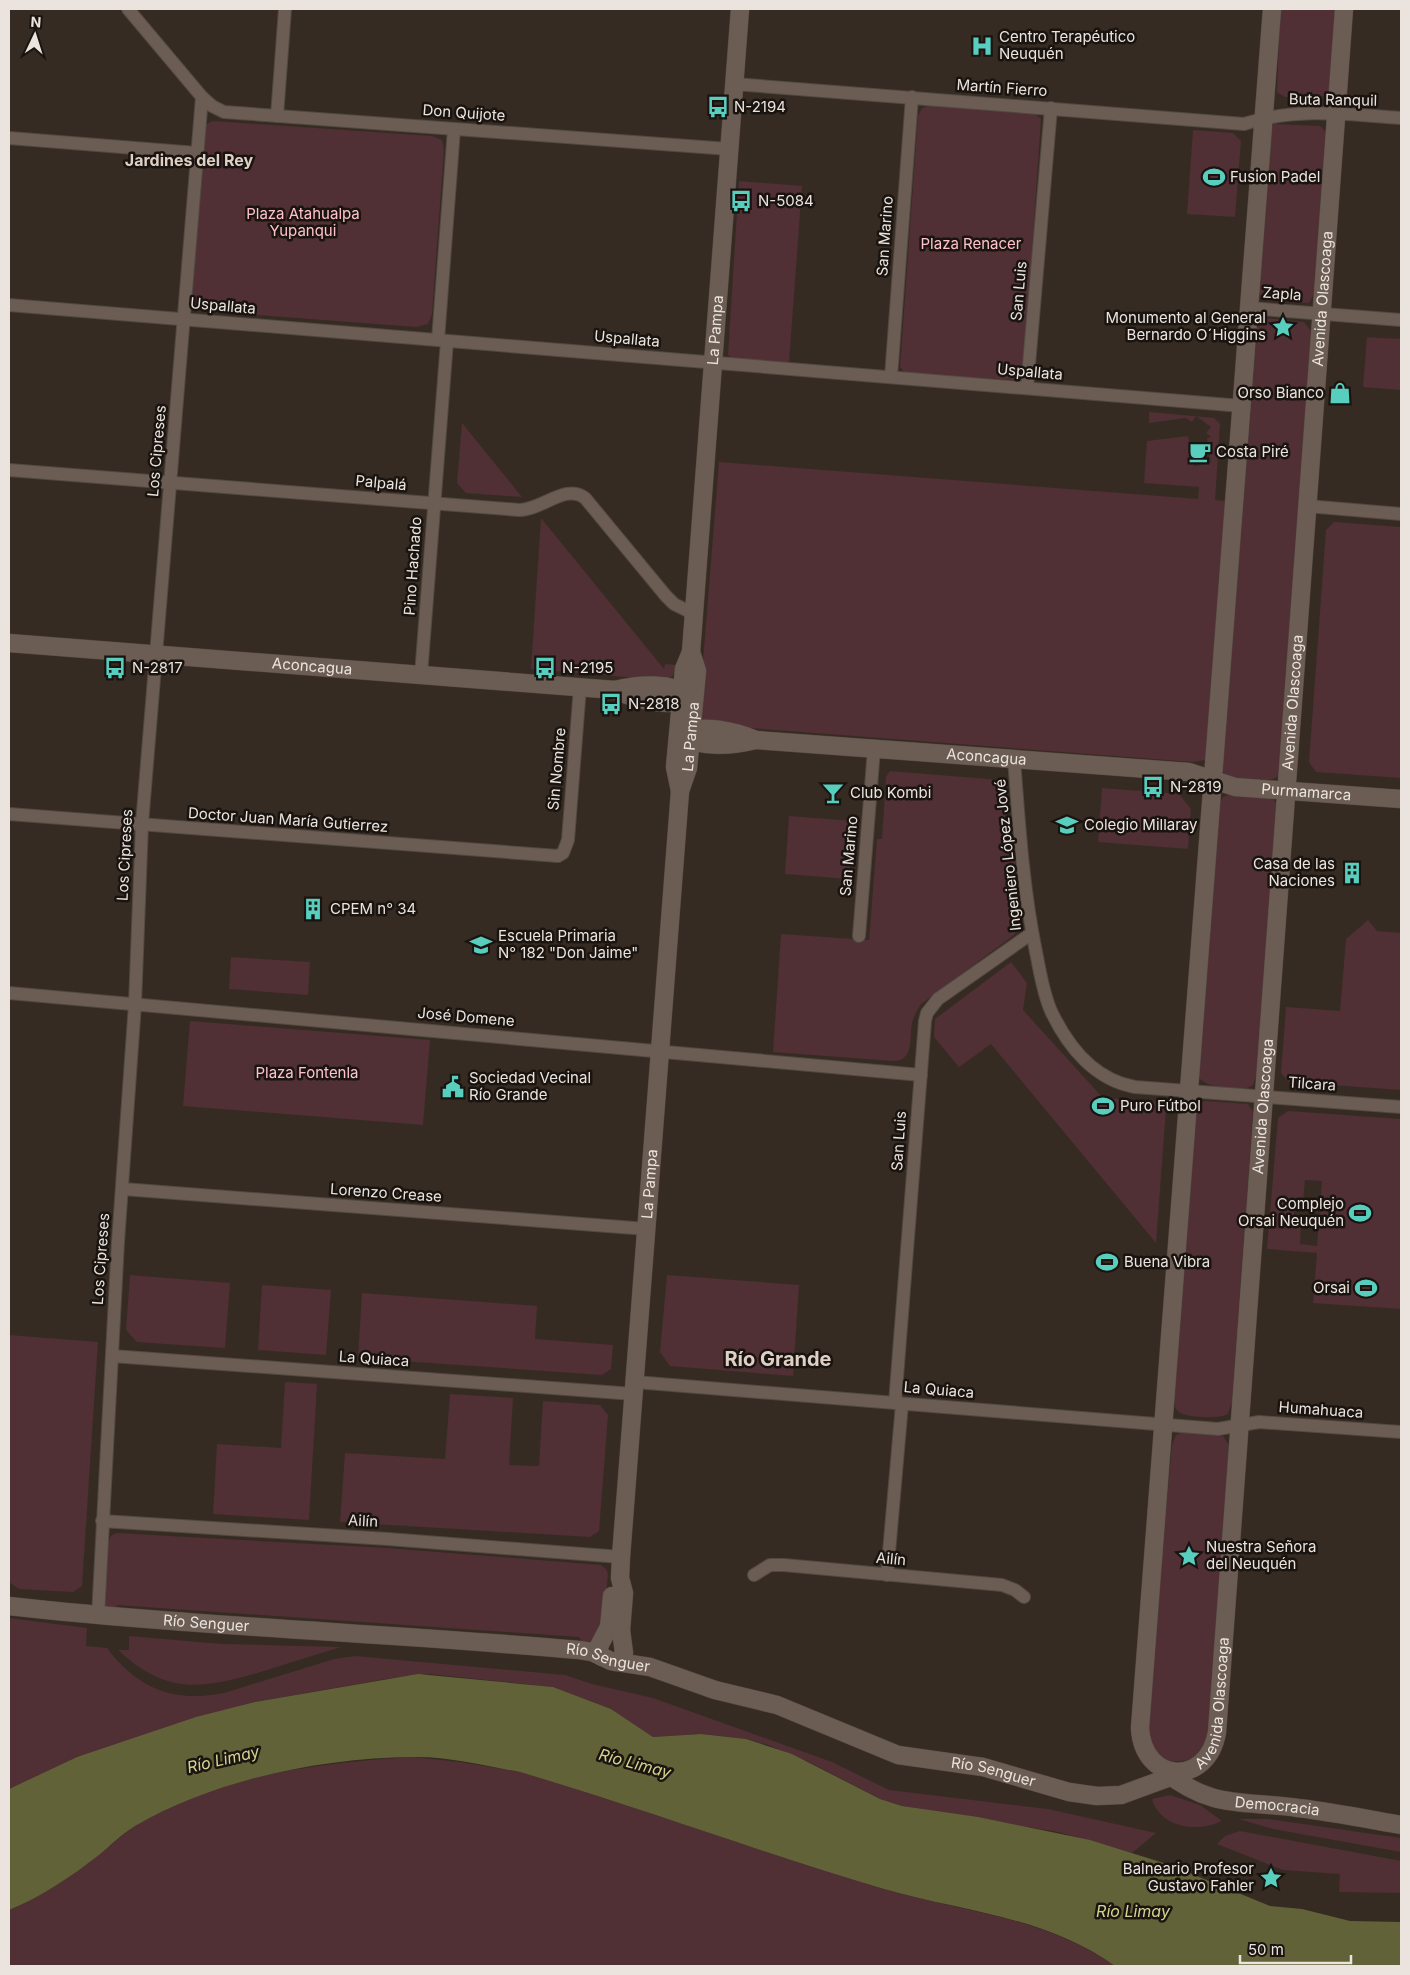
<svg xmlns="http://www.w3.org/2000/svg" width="1410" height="1975" font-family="Inter,sans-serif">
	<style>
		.green { fill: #502f35; fill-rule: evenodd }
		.water { fill: #626239 }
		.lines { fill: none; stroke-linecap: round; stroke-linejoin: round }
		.street-casing { stroke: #534942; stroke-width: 14 }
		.secondary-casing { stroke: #534942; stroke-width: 19 }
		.street { stroke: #6b5d54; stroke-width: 12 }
		.secondary { stroke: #6b5d54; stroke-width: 18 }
		.labels { text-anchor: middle; stroke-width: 5; stroke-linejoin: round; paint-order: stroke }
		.poi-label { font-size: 15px; fill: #ebe3dd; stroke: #1a1410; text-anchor: start }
		.street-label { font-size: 15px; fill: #ebe3dd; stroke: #1a1410 }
		.park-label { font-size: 15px; fill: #ffc1cb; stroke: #1a1410 }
		.neighbourhood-label { font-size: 16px; font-weight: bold; fill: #dfd0c5; stroke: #1a1410 }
		.water-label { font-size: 16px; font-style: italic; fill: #d4d48f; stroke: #1a1410 }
		.district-label { font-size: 20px; font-weight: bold; fill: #dfd0c5; stroke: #1a1410 }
	</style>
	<rect width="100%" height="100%" fill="#362b22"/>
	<g class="green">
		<polygon points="1280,9 1335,9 1329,90 1320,99 1285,97 1277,92"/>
		<polygon points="929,105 1034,113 1041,119 1024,370 1023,376 1017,380 911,374 904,372 900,367 918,116 922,108"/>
		<polygon points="213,121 432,136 442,140 444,150 432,314 428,324 416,327 204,311 194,308 192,299 205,125"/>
		<polygon points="1274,124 1320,126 1327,133 1314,294 1309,303 1268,301 1261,298 1258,292 1271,129"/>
		<polygon points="1193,130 1233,133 1241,141 1235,217 1187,214"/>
		<polygon points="739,181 802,186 789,363 732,358 728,355"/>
		<path d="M 1265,318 L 1304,322 L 1311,331 L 1280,767 L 1277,777 C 1271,783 1233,781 1226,775 C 1223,773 1223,771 1222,768 L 1257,329 L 1260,320 Z"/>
		<polygon points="1367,337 1401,339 1401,390 1363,387"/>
		<polygon points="1149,412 1214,418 1220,424 1215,500 1227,501 1206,760 1193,762 711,725 701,721 699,711 719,462 1198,499 1199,487 1144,483 1147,441 1188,436 1194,466 1211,463 1207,438 1211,437 1206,433 1211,427 1196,416 1192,422 1186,418 1149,423"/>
		<polygon points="462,423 522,497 466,493 457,483"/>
		<polygon points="541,518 664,669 665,664 677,665 672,677 662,680 531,669"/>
		<polygon points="1334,522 1401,527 1401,778 1316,772 1309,762 1326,530"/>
		<path d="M 890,771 L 1000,780 L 1005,786 L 1006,848 L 1014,849 L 1019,927 L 1014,935 L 921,1004 C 917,1010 914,1016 912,1023 C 909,1037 915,1061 893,1061 L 773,1052 L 781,934 L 869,940 L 877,839 L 882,839 L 886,777 Z"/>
		<polygon points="1102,788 1179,794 1191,809 1188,849 1098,842"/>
		<path d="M 1228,795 L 1273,799 L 1277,804 L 1277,811 L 1257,1074 L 1253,1085 C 1243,1093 1206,1088 1198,1077 L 1220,802 L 1223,797 Z"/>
		<polygon points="789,816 854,821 849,879 785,874"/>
		<polygon points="1368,920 1377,931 1401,933 1401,1090 1289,1082 1281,1073 1286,1007 1340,1011 1346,939"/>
		<polygon points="231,957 310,962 308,995 229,989"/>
		<polygon points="1011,962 1027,983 1023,1010 1103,1098 1161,1102 1166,1109 1156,1243 991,1044 959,1067 934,1037 935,1019"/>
		<polygon points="190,1021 430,1040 423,1125 183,1106"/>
		<path d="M 1206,1101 L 1248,1104 L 1253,1112 L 1232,1402 L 1228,1414 C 1220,1419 1186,1418 1179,1412 C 1175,1409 1175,1406 1174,1401 L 1195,1107 L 1199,1102 Z"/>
		<path d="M 1288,1111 L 1401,1119 L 1401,1309 L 1313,1303 L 1317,1253 L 1267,1249 L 1278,1118 ZM 1305,1180 L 1322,1181 L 1317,1246 L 1300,1244 L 1301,1222 L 1292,1221 L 1297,1201 L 1303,1201 Z"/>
		<polygon points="130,1275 230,1283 225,1348 137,1342 126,1330"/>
		<polygon points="667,1275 799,1285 793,1376 670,1366 660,1352"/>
		<polygon points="262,1285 331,1290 326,1355 258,1350"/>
		<polygon points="362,1293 537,1306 535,1339 613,1345 611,1369 602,1375 358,1358"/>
		<polygon points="9,1335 98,1342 82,1586 73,1592 19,1589 9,1582"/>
		<polygon points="285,1382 317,1384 309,1520 213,1514 217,1444 281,1448"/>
		<polygon points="450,1394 513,1398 509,1465 539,1466 543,1401 600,1405 608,1415 599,1531 590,1537 340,1522 345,1453 445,1459"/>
		<path d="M 1183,1432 L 1223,1436 L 1230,1447 L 1211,1733 L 1199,1755 C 1181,1764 1163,1766 1152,1745 C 1149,1739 1146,1734 1146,1726 L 1172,1445 L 1176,1435 Z"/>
		<polygon points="116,1533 387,1548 601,1565 606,1569 608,1574 604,1620 591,1644 585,1645 579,1637 116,1605 120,1613 105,1609 104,1605 108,1543 111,1536"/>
		<path d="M 9,1618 L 87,1628 L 86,1646 L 107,1648 C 138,1689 174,1703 224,1693 L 334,1659 L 355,1656 L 565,1675 L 592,1684 L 653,1698 L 832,1762 L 889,1790 L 1048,1809 L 1156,1833 L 1132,1853 L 1058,1832 L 903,1806 L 880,1799 L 809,1762 L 768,1745 L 746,1739 L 701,1734 L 653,1737 L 611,1709 L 553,1687 L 429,1674 L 386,1679 L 255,1702 L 77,1757 L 9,1789 Z"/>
		<path d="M 129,1636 L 222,1644 L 341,1647 C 315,1655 289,1663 264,1671 C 204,1689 167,1696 118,1650 L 129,1650 Z"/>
		<path d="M 413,1757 L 460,1762 L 520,1772 C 642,1808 762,1853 884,1889 C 965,1913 1043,1916 1115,1966 L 9,1966 L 9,1910 C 41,1897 72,1876 100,1854 C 110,1846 121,1836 132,1828 C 205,1776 326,1762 413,1757 Z"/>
		<path d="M 1170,1795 L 1200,1805 L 1222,1821 C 1198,1833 1160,1828 1152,1799 Z"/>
		<polygon points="1239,1819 1268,1819 1401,1838 1401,1852 1273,1829"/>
		<polygon points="1240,1831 1401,1861 1401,1893 1339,1892 1340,1874 1283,1870 1217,1844 1225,1836"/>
	</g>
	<path class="water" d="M 418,1674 L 553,1687 L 611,1709 L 653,1737 L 701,1734 L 746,1739 L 792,1754 L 880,1799 L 902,1806 L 978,1817 L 1090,1840 L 1170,1865 L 1270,1906 L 1302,1909 L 1350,1921 L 1401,1922 L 1401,1966 L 1115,1966 C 1045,1916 964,1912 884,1889 C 762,1853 642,1808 520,1772 C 485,1766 448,1756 412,1757 C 321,1758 213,1780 135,1826 C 122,1834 111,1845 99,1855 C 72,1876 41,1897 9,1910 L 9,1789 L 77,1757 L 196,1717 L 255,1702 Z"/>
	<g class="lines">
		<g class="street-casing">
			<g id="street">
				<polyline points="128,9 202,97 212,106 224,112 729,149"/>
				<path d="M 734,84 L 1244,124 C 1295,107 1349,114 1401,118"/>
				<polyline points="277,116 285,9"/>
				<polyline points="9,138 197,153"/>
				<polyline points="9,305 1242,406"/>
				<polyline points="1249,308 1401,320"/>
				<polyline points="438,340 454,129"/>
				<polyline points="891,377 912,97"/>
				<polyline points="1027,388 1051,108"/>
				<path d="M 9,470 L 519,510 C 542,510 566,483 585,498 L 666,596 L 674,604 L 694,614"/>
				<polyline points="1307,506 1401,514"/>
				<polyline points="421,675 447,341"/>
				<path d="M 1014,759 C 1019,824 1023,888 1036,952 C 1040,972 1043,993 1051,1011 C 1068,1047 1095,1080 1135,1087 L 1401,1107"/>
				<polyline points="9,814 558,856 563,853 568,840 580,687"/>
				<polyline points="859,936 874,749"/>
				<polyline points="9,993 921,1075"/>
				<polyline points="123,1189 647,1229"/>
				<polyline points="112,1356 634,1394"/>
				<polyline points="635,1382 1218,1429 1259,1422 1401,1432"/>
				<polyline points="895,1403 925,1021 927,1013 938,999 1032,933"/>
				<polyline points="102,1521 388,1539 621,1557"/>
				<polyline points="754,1575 770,1565 784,1565 1002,1585 1015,1590 1024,1597"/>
				<polyline points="887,1575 902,1404"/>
				<polyline points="98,1616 118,1242 135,1004 142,824 202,97"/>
			</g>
		</g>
		<g class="secondary-casing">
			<g id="secondary">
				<path id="s1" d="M 1272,9 L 1140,1728 C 1143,1784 1208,1787 1217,1732 L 1344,9"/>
				<path id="s2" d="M 9,643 L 615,690 C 638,684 671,682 691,696"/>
				<path d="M 615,690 C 636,700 669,708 691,699"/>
				<path id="s3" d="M 681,733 C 704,724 734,731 756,740 L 1189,772 L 1235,787 L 1401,799"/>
				<path d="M 681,736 C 702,748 732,746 755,740"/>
				<path id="s4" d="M 680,791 L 675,767 L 684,669 L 691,652 L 740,9"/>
				<path id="s5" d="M 9,1606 C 198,1627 389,1633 579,1650 L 592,1652 L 611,1661 L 650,1667 L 715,1690 L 777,1705 L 898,1755 L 983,1767 L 1069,1792 L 1097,1796 L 1121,1795 L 1181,1773"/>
				<polyline points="602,1657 598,1648 609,1627 612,1596"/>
				<path id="s6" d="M 616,1662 L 620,1661 L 624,1653 L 621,1630 L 624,1593 L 620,1578 L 621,1557 L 680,791 L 688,768 L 697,671 L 691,652"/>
				<path id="s7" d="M 1164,1771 C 1213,1810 1242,1800 1298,1808 C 1333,1812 1367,1819 1401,1825"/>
			</g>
		</g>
		<use href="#street" class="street"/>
		<use href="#secondary" class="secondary"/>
	</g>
	<defs>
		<g id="hospital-bare" transform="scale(1.725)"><path d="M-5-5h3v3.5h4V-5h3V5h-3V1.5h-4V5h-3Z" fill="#58cebf" stroke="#1a1410" stroke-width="2.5" paint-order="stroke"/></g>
		<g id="bus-bare" transform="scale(1.725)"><path d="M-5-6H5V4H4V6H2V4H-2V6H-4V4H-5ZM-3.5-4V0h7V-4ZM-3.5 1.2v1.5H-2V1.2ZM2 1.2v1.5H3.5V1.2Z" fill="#58cebf" stroke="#1a1410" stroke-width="2.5" paint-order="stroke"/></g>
		<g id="stadium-bare" transform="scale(1.725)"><path d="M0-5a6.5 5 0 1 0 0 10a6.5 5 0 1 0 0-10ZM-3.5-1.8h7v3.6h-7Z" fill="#58cebf" stroke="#1a1410" stroke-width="2.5" paint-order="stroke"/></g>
		<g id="sight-bare" transform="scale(1.725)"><path d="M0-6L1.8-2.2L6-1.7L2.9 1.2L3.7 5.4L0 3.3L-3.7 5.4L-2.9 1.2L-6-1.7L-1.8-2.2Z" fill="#58cebf" stroke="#1a1410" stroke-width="2.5" paint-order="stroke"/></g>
		<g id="shop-bare" transform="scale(1.725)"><path d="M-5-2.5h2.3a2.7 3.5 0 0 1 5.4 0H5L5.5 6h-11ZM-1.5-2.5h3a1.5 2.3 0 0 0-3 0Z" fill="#58cebf" stroke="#1a1410" stroke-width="2.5" paint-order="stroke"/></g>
		<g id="cafe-bare" transform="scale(1.725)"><path d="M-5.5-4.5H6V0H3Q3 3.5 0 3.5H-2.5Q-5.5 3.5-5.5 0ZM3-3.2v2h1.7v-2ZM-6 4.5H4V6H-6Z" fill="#58cebf" stroke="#1a1410" stroke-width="2.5" paint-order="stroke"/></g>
		<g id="bar-bare" transform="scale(1.725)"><path d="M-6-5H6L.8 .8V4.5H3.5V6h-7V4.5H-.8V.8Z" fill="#58cebf" stroke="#1a1410" stroke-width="2.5" paint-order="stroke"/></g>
		<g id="school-bare" transform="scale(1.725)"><path d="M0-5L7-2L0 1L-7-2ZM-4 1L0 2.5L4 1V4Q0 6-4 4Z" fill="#58cebf" stroke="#1a1410" stroke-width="2.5" paint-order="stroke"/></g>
		<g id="building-bare" transform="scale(1.725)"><path d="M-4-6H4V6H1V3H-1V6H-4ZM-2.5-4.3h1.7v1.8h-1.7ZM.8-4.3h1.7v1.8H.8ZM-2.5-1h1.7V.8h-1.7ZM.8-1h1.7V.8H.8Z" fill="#58cebf" stroke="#1a1410" stroke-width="2.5" paint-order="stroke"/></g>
		<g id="civic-bare" transform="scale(1.725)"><path d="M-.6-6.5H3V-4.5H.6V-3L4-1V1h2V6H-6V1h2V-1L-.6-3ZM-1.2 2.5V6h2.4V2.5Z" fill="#58cebf" stroke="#1a1410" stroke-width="2.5" paint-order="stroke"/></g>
	</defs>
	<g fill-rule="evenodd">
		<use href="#hospital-bare" x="982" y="46"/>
		<use href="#bus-bare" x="718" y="107"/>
		<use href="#stadium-bare" x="1214" y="177"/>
		<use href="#bus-bare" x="741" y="201"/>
		<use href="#sight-bare" x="1283" y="327"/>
		<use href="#shop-bare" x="1340" y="393"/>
		<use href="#cafe-bare" x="1200" y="452"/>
		<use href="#bus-bare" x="115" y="668"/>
		<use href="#bus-bare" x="545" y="668"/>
		<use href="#bus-bare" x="611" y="704"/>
		<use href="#bus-bare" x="1153" y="787"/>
		<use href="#bar-bare" x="833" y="793"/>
		<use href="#school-bare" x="1067" y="825"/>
		<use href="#building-bare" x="1352" y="873"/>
		<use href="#building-bare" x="313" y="909"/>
		<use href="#school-bare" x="481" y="945"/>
		<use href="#civic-bare" x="453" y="1087"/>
		<use href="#stadium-bare" x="1103" y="1106"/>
		<use href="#stadium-bare" x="1360" y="1213"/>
		<use href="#stadium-bare" x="1107" y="1262"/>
		<use href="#stadium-bare" x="1366" y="1288"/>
		<use href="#sight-bare" x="1189" y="1556"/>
		<use href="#sight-bare" x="1271" y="1878"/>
	</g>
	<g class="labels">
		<g class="poi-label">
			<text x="999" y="42">Centro Terapéutico<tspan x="999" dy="17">Neuquén</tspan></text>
			<text x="734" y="112">N-2194</text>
			<text x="1230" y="182">Fusion Padel</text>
			<text x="758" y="206">N-5084</text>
			<text x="1266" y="323" text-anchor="end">Monumento al General<tspan x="1266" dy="17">Bernardo O´Higgins</tspan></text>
			<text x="1324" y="398" text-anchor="end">Orso Bianco</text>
			<text x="1216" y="457">Costa Piré</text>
			<text x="132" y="673">N-2817</text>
			<text x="562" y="673">N-2195</text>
			<text x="628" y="709">N-2818</text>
			<text x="1170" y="792">N-2819</text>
			<text x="850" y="798">Club Kombi</text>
			<text x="1084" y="830">Colegio Millaray</text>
			<text x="1335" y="869" text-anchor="end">Casa de las<tspan x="1335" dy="17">Naciones</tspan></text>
			<text x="330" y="914">CPEM n° 34</text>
			<text x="498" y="941">Escuela Primaria<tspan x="498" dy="17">N° 182 "Don Jaime"</tspan></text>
			<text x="469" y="1083">Sociedad Vecinal<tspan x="469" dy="17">Río Grande</tspan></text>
			<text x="1120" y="1111">Puro Fútbol</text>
			<text x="1344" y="1209" text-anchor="end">Complejo<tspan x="1344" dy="17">Orsai Neuquén</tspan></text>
			<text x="1124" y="1267">Buena Vibra</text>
			<text x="1350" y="1293" text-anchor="end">Orsai</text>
			<text x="1206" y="1552">Nuestra Señora<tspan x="1206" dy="17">del Neuquén</tspan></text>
			<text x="1254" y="1874" text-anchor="end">Balneario Profesor<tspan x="1254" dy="17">Gustavo Fahler</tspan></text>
		</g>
		<g class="street-label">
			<text transform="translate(1002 88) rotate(4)" y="5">Martín Fierro</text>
			<text transform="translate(1333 100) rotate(1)" y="5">Buta Ranquil</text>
			<text transform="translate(464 113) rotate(4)" y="5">Don Quijote</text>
			<text transform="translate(885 236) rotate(-86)" y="5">San Marino</text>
			<text transform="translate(1019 291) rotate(-85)" y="5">San Luis</text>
			<text transform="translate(1282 294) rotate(4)" y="5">Zapla</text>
			<text dy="5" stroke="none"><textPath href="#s1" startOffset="3286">Avenida Olascoaga</textPath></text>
			<text transform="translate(223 306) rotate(5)" y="5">Uspallata</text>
			<text dy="5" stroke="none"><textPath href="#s4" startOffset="464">La Pampa</textPath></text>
			<text transform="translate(627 339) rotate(5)" y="5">Uspallata</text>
			<text transform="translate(1030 372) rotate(5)" y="5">Uspallata</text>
			<text transform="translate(157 451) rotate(-85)" y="5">Los Cipreses</text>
			<text transform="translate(381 483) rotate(5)" y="5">Palpalá</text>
			<text transform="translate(413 566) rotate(-86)" y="5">Pino Hachado</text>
			<text dy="5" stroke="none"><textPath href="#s2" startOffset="304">Aconcagua</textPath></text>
			<text dy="5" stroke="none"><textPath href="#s1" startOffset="2881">Avenida Olascoaga</textPath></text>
			<text dy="5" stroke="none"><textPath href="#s6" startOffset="934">La Pampa</textPath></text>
			<text dy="5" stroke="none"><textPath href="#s3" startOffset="308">Aconcagua</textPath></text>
			<text transform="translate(557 769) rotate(-85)" y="5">Sin Nombre</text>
			<text dy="5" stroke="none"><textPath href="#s3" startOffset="631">Purmamarca</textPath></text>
			<text transform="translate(288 820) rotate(4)" y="5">Doctor Juan María Gutierrez</text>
			<text transform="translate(125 855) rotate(-87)" y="5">Los Cipreses</text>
			<text transform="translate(1008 855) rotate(-96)" y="5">Ingeniero López Jové</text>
			<text transform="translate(849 856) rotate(-85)" y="5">San Marino</text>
			<text transform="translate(466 1017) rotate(5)" y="5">José Domene</text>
			<text transform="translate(1312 1084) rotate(4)" y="5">Tilcara</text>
			<text dy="5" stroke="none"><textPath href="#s1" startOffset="2476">Avenida Olascoaga</textPath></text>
			<text transform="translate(899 1141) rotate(-86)" y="5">San Luis</text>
			<text dy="5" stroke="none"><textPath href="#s6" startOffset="484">La Pampa</textPath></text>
			<text transform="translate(386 1193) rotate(4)" y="5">Lorenzo Crease</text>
			<text transform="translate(101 1259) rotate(-86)" y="5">Los Cipreses</text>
			<text transform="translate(374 1359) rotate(4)" y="5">La Quiaca</text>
			<text transform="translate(939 1390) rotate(5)" y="5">La Quiaca</text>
			<text transform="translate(1321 1410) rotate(4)" y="5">Humahuaca</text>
			<text transform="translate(363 1521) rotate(3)" y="5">Ailín</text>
			<text transform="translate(891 1559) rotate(5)" y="5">Ailín</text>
			<text dy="5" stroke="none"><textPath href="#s5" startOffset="198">Río Senguer</textPath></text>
			<text dy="5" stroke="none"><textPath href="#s5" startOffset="602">Río Senguer</textPath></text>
			<text dy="5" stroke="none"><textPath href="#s1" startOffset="1876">Avenida Olascoaga</textPath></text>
			<text dy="5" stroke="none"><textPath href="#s5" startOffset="1006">Río Senguer</textPath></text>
			<text dy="5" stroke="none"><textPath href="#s7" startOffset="121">Democracia</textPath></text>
		</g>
		<g class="park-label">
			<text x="303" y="219">Plaza Atahualpa<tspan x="303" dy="17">Yupanqui</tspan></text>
			<text x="971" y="249">Plaza Renacer</text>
			<text x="307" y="1078">Plaza Fontenla</text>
		</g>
		<g class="neighbourhood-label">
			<text x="189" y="166">Jardines del Rey</text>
		</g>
		<g class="water-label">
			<text transform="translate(223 1759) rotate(-13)" y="6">Río Limay</text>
			<text transform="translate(635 1763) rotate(15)" y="6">Río Limay</text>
			<text x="1133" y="1917">Río Limay</text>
		</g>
		<g class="district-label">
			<text x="778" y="1366">Río Grande</text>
		</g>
	</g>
	<rect width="1410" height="1975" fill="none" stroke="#ebe3dd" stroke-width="20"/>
	<g transform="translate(35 35) rotate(4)" stroke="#1a1410" stroke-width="4" paint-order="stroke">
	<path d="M0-4L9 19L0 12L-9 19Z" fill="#ebe3dd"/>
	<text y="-8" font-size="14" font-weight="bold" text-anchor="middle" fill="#ebe3dd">N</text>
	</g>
	<path d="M1240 1955v8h111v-8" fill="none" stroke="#ebe3dd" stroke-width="2.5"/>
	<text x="1248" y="1955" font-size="15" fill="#ebe3dd" stroke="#1a1410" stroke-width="4" paint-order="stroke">50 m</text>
</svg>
